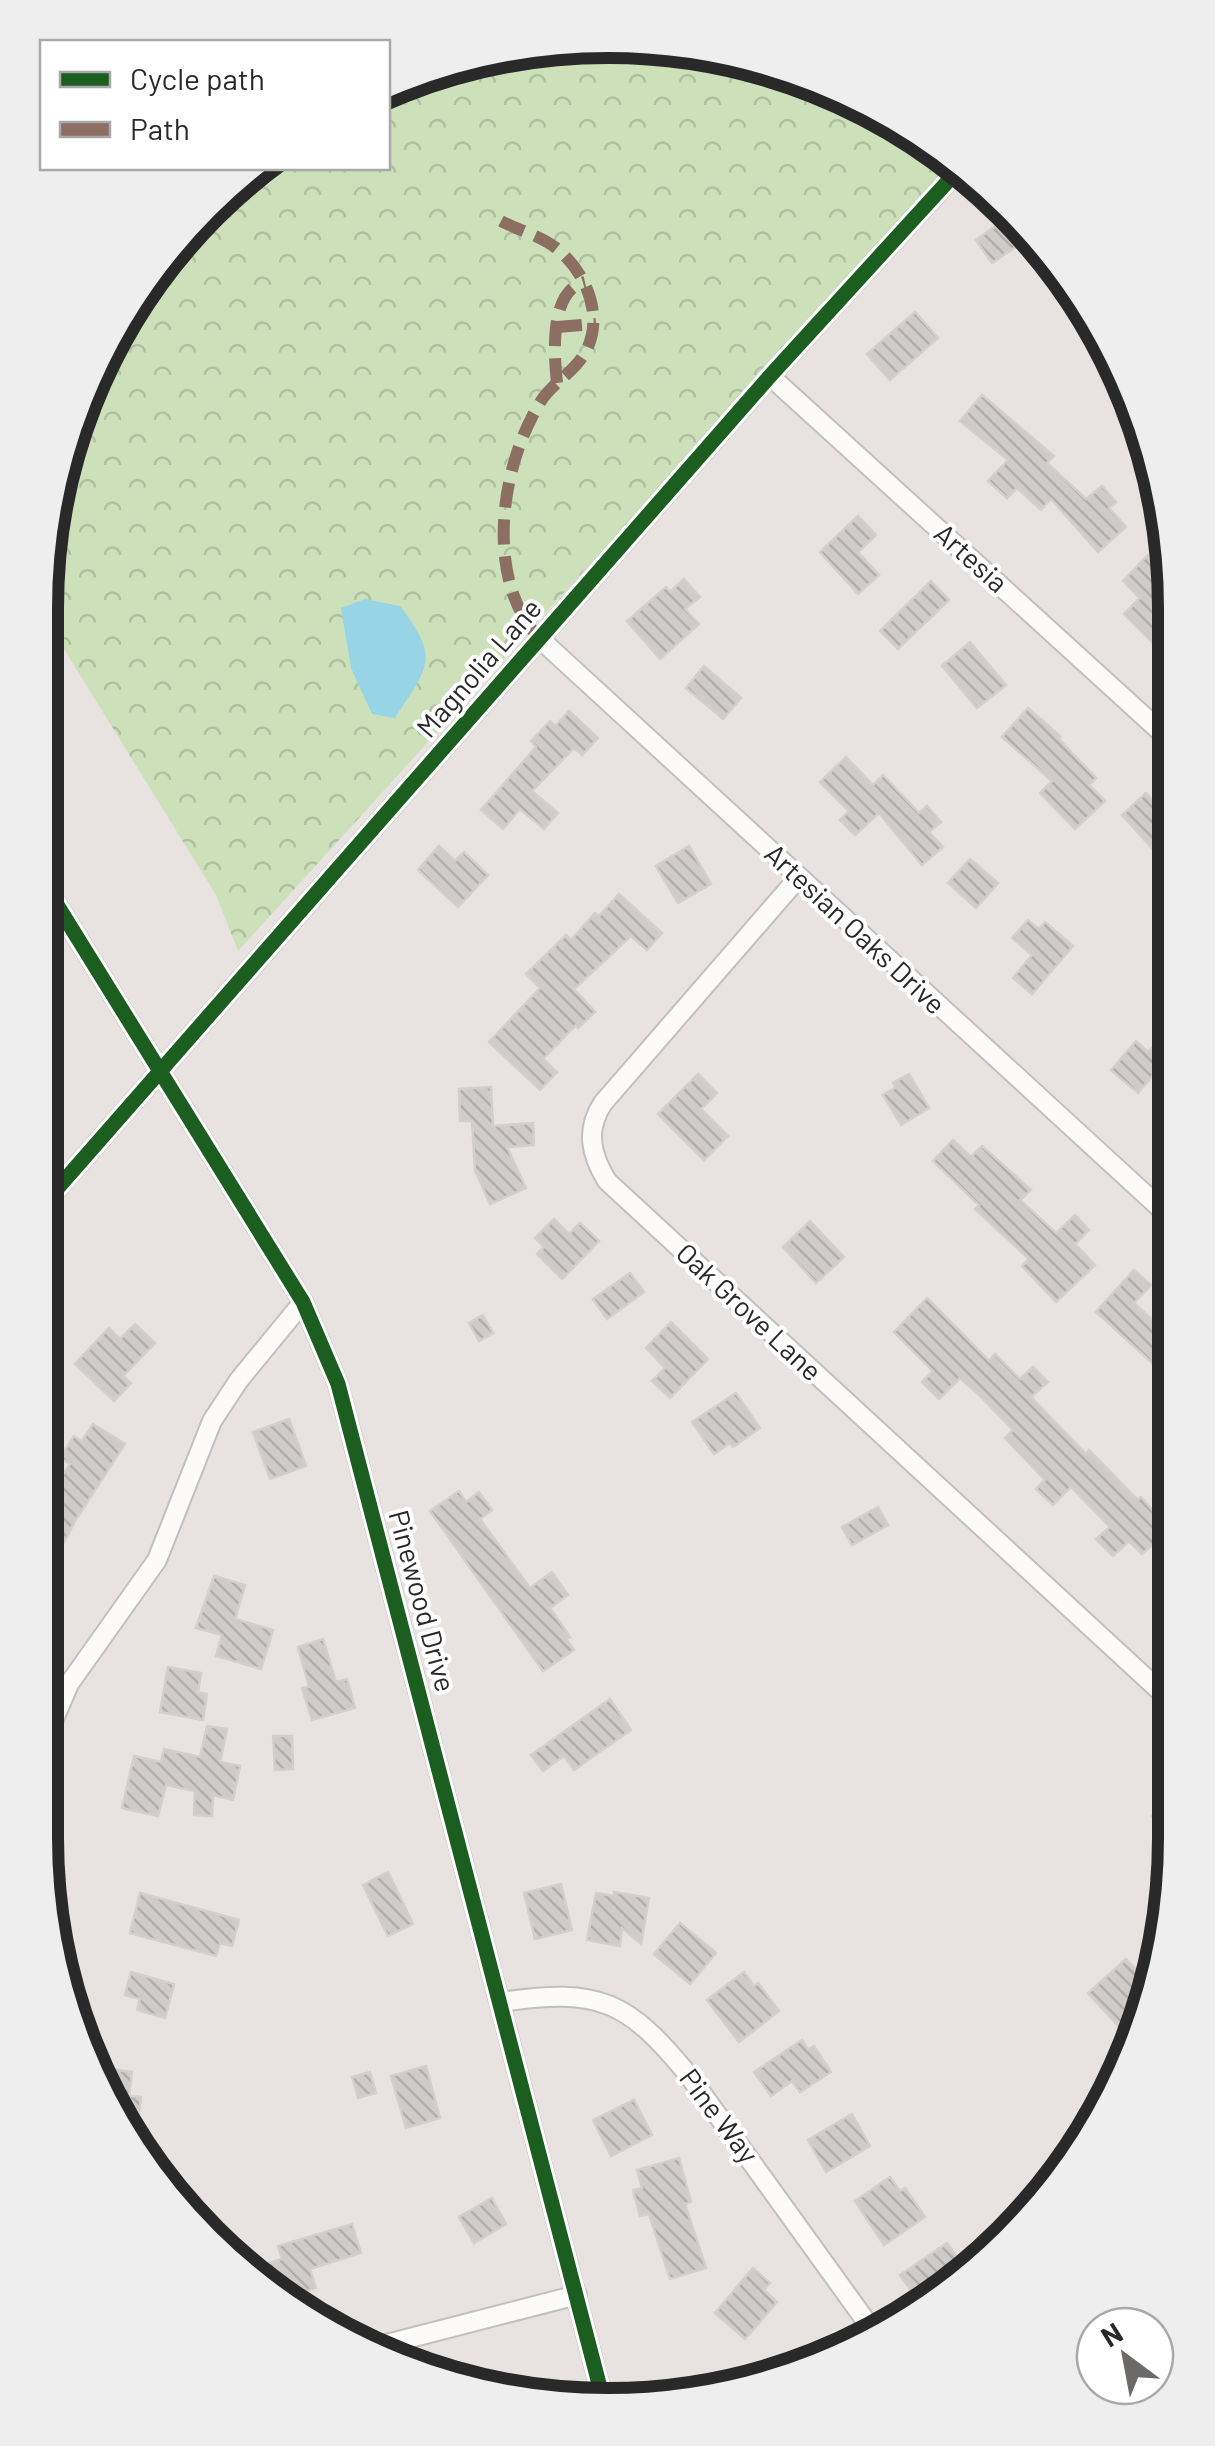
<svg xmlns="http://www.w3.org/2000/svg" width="1215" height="2446" font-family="Barlow,sans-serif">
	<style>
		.forest { fill: url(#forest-crowns) }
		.water { fill: #97d4e6 }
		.building { fill: url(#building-back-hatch); stroke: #d2cfcc; stroke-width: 2.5 }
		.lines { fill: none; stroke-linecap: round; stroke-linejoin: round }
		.street-casing { stroke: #c1c0c1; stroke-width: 22 }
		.street { stroke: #fcfbfa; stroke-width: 18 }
		.quiet { stroke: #8d6e63; stroke-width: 12; stroke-dasharray: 25 12; stroke-linecap: butt }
		.cycleway-casing { stroke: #fff; stroke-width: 21 }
		.cycleway { stroke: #1b5e20; stroke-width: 15 }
		.labels { text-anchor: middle; stroke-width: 8; stroke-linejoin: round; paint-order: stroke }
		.street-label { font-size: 28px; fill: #292929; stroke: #fff }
		.rim { fill: none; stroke: #292929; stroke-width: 12 }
	</style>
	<defs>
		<pattern id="forest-crowns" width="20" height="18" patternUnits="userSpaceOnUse" patternTransform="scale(2.5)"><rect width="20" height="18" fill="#cce1ba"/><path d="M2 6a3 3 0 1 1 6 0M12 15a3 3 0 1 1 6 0" fill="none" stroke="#afc1a0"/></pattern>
		<pattern id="building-back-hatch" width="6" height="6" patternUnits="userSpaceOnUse" patternTransform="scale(2.5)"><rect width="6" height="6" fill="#cecbc9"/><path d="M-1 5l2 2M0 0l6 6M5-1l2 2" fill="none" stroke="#b1aead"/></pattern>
	</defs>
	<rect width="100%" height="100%" fill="#e8e3e0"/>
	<polygon class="forest" points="644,41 858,98 955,163 238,951 216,895 41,612 41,571 98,357 233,181 257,168 388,168 388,92 425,70"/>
	<path class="water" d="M 365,599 L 400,606 C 441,659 428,667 395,718 L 372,714 L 351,668 L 341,608 Z"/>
	<g class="building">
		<polygon points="1006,218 1023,242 992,263 976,240"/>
		<polygon points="915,312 938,338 890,380 867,354"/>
		<polygon points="982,395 1054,456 1047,463 1086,499 1102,486 1116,502 1109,508 1126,527 1098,552 1051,499 1041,510 1017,488 1007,498 988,481 1008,460 960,421"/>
		<polygon points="858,516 876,535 858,552 879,575 858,594 820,552"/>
		<polygon points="1148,555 1170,576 1171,661 1124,614 1140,598 1123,581"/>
		<polygon points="684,579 700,597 685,609 699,624 660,659 627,621 666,587 670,592"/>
		<polygon points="931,581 949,600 898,649 880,631"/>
		<polygon points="970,642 1006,685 977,708 942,666"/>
		<polygon points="704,666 741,698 723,719 686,688"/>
		<polygon points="1028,708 1060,736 1058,738 1096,778 1089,785 1105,801 1075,829 1040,793 1052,781 1002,737"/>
		<polygon points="569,711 598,738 582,755 574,748 532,791 558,813 544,829 520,809 503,829 481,810 536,747 531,741 550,721 555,726"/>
		<polygon points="846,757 873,785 883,775 919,813 927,806 941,822 929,832 943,847 922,865 879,813 855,835 840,820 849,811 820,782"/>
		<polygon points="1146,793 1171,821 1171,869 1122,815"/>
		<polygon points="439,846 455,861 464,852 488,875 458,907 418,870"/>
		<polygon points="689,846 711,884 678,903 656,866"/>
		<polygon points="970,859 998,883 976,908 948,883"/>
		<polygon points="619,894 662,933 647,950 631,936 574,989 595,1012 578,1028 576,1025 543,1059 557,1072 540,1090 489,1042 540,988 526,974 566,935 571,940 595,913 599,916"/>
		<polygon points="1028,920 1039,929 1045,922 1073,946 1032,994 1013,978 1032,955 1012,938"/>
		<polygon points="1172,1026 1172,1089 1154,1074 1138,1093 1111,1070 1136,1041 1148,1052"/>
		<polygon points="698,1074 717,1093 701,1109 728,1136 704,1160 658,1114"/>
		<polygon points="909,1074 929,1108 901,1125 883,1095 896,1087 893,1083"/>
		<polygon points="491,1087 493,1126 533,1123 534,1145 507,1147 526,1188 490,1204 475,1170 472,1121 460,1121 459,1089"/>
		<polygon points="953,1140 971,1157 982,1146 1011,1172 1031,1190 1020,1200 1056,1233 1075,1215 1089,1230 1075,1244 1095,1265 1056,1302 1022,1266 1029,1259 975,1209 979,1205 933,1161"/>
		<polygon points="554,1219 569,1234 580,1223 599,1241 562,1279 537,1254 544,1247 535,1238"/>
		<polygon points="810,1221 844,1257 816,1283 783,1247"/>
		<polygon points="1134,1270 1151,1285 1134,1303 1172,1338 1172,1381 1096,1312"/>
		<polygon points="630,1273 644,1292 607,1319 593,1299"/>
		<polygon points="927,1298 989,1361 995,1354 1020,1379 1033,1367 1048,1382 1031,1397 1086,1454 1089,1450 1138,1500 1141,1497 1155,1513 1173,1497 1173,1526 1142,1554 1129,1541 1113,1556 1096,1539 1110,1527 1071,1487 1053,1505 1036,1489 1045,1480 1005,1438 1013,1430 978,1394 960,1378 939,1399 922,1382 933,1371 894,1332"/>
		<polygon points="483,1315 493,1333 479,1341 469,1323"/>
		<polygon points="671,1322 708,1359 670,1398 652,1381 665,1368 646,1348"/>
		<polygon points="135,1324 155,1343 123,1376 131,1383 114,1401 75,1364 109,1328 120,1339"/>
		<polygon points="736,1393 760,1428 733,1447 730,1443 714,1454 692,1422"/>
		<polygon points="289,1419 306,1466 270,1479 253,1432"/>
		<polygon points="93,1424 125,1444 75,1521 40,1589 40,1509 70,1464 60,1458 74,1436 82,1441"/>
		<polygon points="459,1491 466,1502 479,1492 492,1510 480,1519 530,1588 552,1572 568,1595 550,1608 570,1637 566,1639 574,1650 543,1671 430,1511"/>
		<polygon points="878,1507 888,1525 852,1545 842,1527"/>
		<polygon points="214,1576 245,1585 235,1619 273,1630 261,1669 216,1656 222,1635 196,1628"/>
		<polygon points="323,1639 336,1682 347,1679 355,1708 312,1720 302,1688 309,1687 298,1647"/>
		<polygon points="168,1667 201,1673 198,1692 207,1694 203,1720 160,1712"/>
		<polygon points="610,1699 631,1730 574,1770 564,1756 543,1771 531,1755"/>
		<polygon points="207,1726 227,1729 220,1762 240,1766 233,1800 213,1795 212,1816 194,1815 195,1791 166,1785 158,1816 122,1808 134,1756 161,1762 164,1749 200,1757"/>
		<polygon points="273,1736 292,1736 293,1769 275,1770"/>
		<polygon points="1174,1793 1174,1836 1152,1816"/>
		<polygon points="388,1872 413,1924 388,1936 363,1885"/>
		<polygon points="561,1884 572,1930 535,1939 524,1893"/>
		<polygon points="614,1892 649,1898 641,1944 622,1928 620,1946 587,1940 596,1893 614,1896"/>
		<polygon points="140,1893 239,1920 232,1946 220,1943 216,1956 130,1933"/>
		<polygon points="680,1923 716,1953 690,1984 654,1954"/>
		<polygon points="1126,1959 1146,1980 1136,2017 1122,2030 1088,1993"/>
		<polygon points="131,1972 174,1984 165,2018 137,2010 140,1999 125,1995"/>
		<polygon points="744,1972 754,1986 758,1983 779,2011 739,2042 707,2000"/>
		<polygon points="802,2040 808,2049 814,2046 831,2072 800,2092 792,2081 771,2096 754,2072"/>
		<polygon points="426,2066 440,2118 406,2128 391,2076"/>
		<polygon points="103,2068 132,2072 129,2096 141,2097 135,2142 101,2079"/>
		<polygon points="370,2072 376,2093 358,2098 352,2077"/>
		<polygon points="634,2100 652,2135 611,2156 593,2120"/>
		<polygon points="852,2114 870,2146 826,2172 808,2140"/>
		<polygon points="679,2158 691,2202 685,2204 706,2268 670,2279 649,2214 640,2216 633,2190 642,2188 637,2170"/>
		<polygon points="890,2177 900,2191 905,2188 925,2217 884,2245 855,2201"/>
		<polygon points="492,2198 506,2224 474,2243 459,2217"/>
		<polygon points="352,2224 361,2253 310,2269 316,2288 280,2299 264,2284 259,2266 282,2259 278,2246"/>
		<polygon points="947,2243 966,2270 942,2288 939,2284 917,2299 900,2275"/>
		<polygon points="753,2268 770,2283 764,2290 777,2302 745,2339 715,2313"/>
	</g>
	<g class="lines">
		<g class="street-casing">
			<g id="street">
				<polyline points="770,376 1171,741"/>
				<polyline points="539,638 1172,1219"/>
				<path d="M 799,877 L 603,1103 C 585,1130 591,1155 607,1181 L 1173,1703"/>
				<polyline points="41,879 303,1302 338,1384 603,2399"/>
				<polyline points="41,1207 770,376 961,167"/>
				<polyline points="40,1752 69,1684 157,1560 212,1421 239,1380 303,1302"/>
				<path d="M 501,2002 C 600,1987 628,2001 690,2077 L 876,2335"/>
				<polyline points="379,2346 577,2295"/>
			</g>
		</g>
		<use href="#street" class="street"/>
		<g class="quiet">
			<path d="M 501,221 C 518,230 541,236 556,248 C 588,273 606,321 583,356 C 572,373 552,384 541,401 C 500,466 484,579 539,638"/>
			<polyline points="557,327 596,324"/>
			<path d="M 557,383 C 554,355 549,290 585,282"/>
		</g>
		<g class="cycleway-casing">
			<g id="cycleway">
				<polyline points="41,879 303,1302 338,1384 603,2399"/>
				<polyline points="41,1207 770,376 961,167"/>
			</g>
		</g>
		<use href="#cycleway" class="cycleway"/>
	</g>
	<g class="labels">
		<g class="street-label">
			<text transform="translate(971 558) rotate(42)" y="10">Artesia</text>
			<text transform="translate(479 668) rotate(-49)" y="10">Magnolia Lane</text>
			<text transform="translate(855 929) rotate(43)" y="10">Artesian Oaks Drive</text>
			<text transform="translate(749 1312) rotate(43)" y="10">Oak Grove Lane</text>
			<text transform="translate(422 1601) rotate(75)" y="10">Pinewood Drive</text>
			<text transform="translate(719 2116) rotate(53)" y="10">Pine Way</text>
		</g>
	</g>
	<path d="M0 0H1215V2446H0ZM608 58H608A550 550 0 0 1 1158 608V1838A550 550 0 0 1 608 2388H608A550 550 0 0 1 58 1838V608A550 550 0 0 1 608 58Z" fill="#eee" fill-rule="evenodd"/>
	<path class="rim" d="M608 58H608A550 550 0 0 1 1158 608V1838A550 550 0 0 1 608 2388H608A550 550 0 0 1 58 1838V608A550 550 0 0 1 608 58Z"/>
	<rect x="40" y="40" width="350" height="130" fill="#ffffff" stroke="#a9a9a9" stroke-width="2.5"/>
	<rect x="60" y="72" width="50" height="15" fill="#1b5e20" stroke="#a9a9a9" stroke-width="2.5"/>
	<text x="130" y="90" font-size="30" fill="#292929">Cycle path</text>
	<rect x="60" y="122" width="50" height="15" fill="#8d6e63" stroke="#a9a9a9" stroke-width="2.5"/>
	<text x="130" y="140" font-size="30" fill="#292929">Path</text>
	<g transform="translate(1125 2356) rotate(328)"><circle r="48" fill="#ffffff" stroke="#a9a9a9" stroke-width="2.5"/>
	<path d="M0-8L18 38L0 25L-18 38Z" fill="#6c6a69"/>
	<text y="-15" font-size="28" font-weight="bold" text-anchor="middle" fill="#292929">N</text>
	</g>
</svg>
